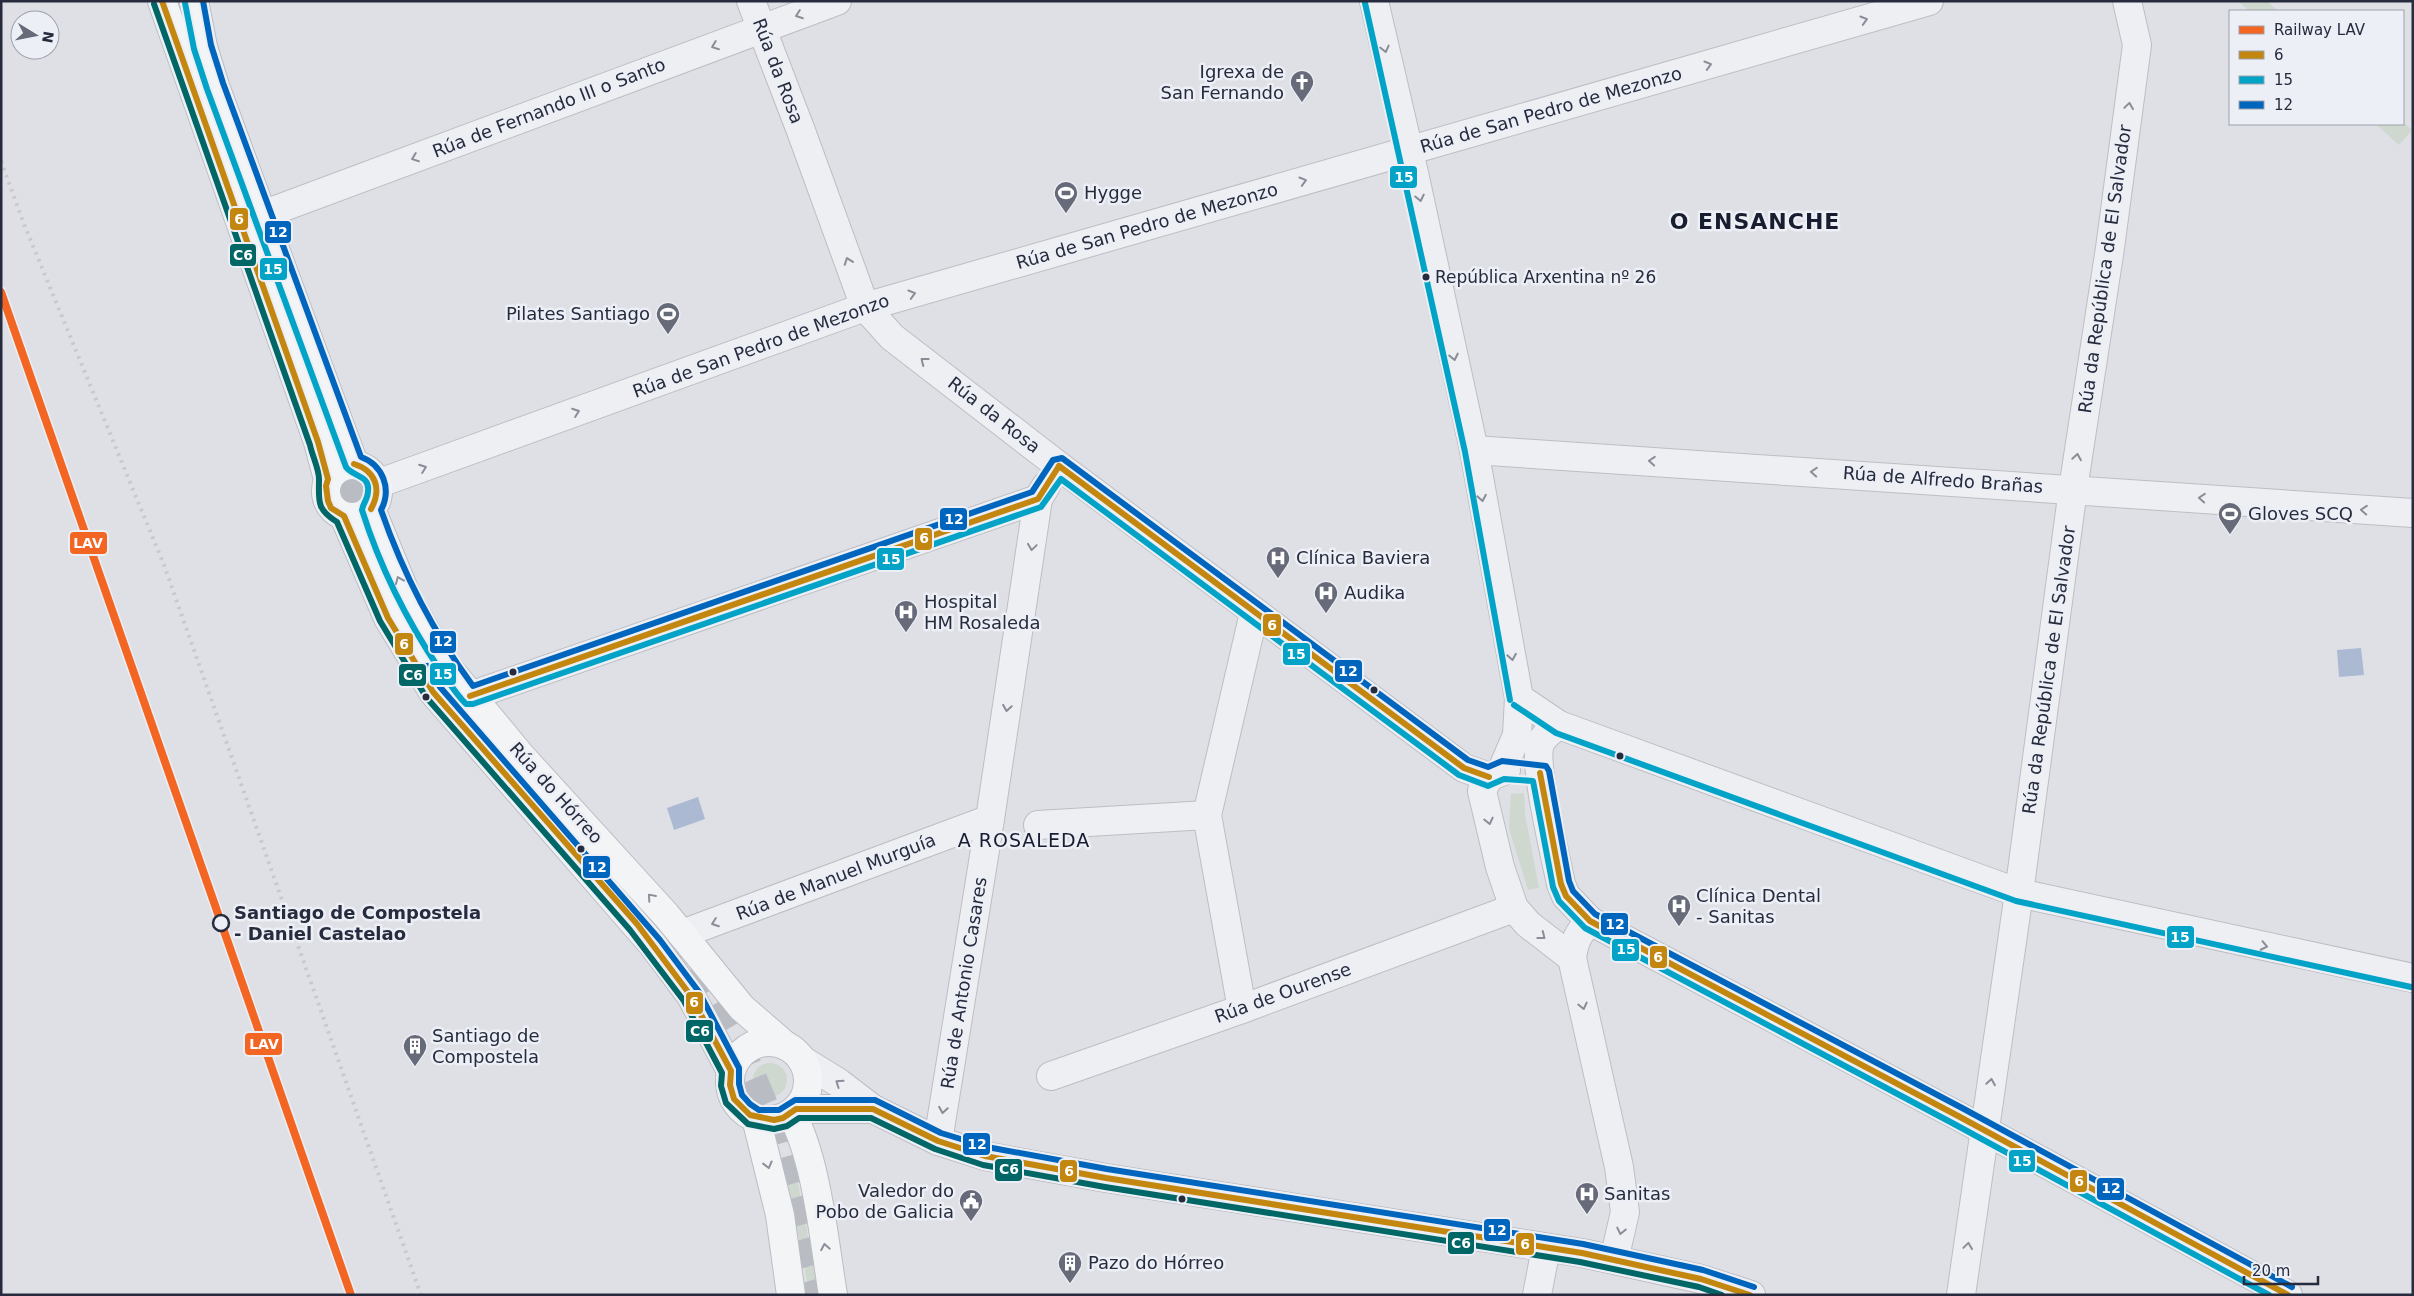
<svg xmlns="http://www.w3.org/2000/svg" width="2414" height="1296" font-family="'DejaVu Sans',sans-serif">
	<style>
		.green { fill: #ced8cf }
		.water { fill: #abb9d2 }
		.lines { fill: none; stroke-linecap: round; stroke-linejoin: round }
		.highway-tunnel { stroke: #babcc4; stroke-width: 28; stroke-dasharray: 28 14; stroke-linecap: butt }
		.minor-casing { stroke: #bdbec3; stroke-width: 30 }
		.major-casing { stroke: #bbbdc3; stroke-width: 30 }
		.minor { stroke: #eeeff2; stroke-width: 28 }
		.major { stroke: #f3f4f5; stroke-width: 28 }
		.rail { stroke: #c7c9cd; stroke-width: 4; stroke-dasharray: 2.5 5; stroke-linecap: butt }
		.bus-1-casing { stroke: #eceff5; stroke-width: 10 }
		.bus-2-casing { stroke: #eceff5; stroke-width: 10 }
		.bus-3-casing { stroke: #eceff5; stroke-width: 10 }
		.bus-4-casing { stroke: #eceff5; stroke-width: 10 }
		.bus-1 { stroke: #c38710; stroke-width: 6 }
		.bus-2 { stroke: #02a3c7; stroke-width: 6 }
		.bus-3 { stroke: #0065bd; stroke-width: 6 }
		.bus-4 { stroke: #066; stroke-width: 6 }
		.rail-1-casing { stroke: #eceff5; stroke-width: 11 }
		.rail-1 { stroke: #f26522; stroke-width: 8 }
		.oneway { stroke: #8a8d98 }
		.oneway2 { stroke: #8c909a }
		.bus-dot { fill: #262b3e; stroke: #eceff5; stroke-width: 2 }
		.stop-dot { fill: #eceff5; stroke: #262b3e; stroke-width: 2.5 }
		.labels { text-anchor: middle; stroke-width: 5; stroke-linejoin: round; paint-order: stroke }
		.bus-label { font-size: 17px; fill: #262b3e; stroke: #eceff5; text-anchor: start }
		.street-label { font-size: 18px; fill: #262b3e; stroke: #eceff5 }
		.poi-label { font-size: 18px; fill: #262b3e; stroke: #eceff5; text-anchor: start }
		.stop-label { font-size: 18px; font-weight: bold; fill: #262b3e; stroke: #eceff5; text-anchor: start }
		.neighbourhood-label { font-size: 19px; letter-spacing: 1px; fill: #181d2f; stroke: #eceff5 }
		.district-label { font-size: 22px; font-weight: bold; letter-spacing: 1px; fill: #181d2f; stroke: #eceff5 }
		.line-badge { stroke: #eceff5; stroke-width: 2 }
		.badge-label { font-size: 14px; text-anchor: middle; font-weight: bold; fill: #fff }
	</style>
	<rect width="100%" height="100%" fill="#dfe0e5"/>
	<g class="green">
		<polygon points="2238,1 2267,1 2278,11 2249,11"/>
		<polygon points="2403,122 2412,130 2399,145 2376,124 2403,124"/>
		<polygon points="1524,793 1525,814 1539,888 1528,890 1509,829 1511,794"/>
		<circle cx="770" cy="1080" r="17"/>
		<polygon points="798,1183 819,1294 819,1295 807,1295 807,1281 788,1184"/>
	</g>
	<g class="water">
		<polygon points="2361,648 2364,675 2339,677 2337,650"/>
		<polygon points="698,797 705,819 674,830 667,808"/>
	</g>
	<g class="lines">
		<g class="highway-tunnel">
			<polyline points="330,437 371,544"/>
			<polyline points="670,933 747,1064 764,1105 817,1295"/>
		</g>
		<g class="minor-casing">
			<g id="minor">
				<polyline points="751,1 801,131 865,307 892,337 1059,466 1464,768 1489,777"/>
				<polyline points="1374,1 1414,173 1474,450 1519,698 1517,735 1502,770"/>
				<polyline points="262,215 837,1"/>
				<polyline points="1474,450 2413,513"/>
				<polyline points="377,484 865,307 1929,1"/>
				<polyline points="470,696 1038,499 1046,486"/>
				<polyline points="1519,698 1559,725 2019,893 2413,978"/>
				<path d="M 1559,725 C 1553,729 1543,736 1540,744 C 1533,764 1556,859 1561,884 L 1566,896 L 1590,921 L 1960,1117 L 2288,1295"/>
				<polyline points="1506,770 1489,777 1482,791 1500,867 1514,908 1528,924 1572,958"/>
				<polyline points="1038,825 1207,815"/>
				<path d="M 1590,921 C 1578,933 1574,942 1572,958 L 1619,1167 L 1625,1212 L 1614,1260"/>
				<polyline points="682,934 990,819"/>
				<polyline points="1242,1009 1207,815 1254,613"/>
				<polyline points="802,1060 839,1083 873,1109 938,1141 985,1156 1106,1178 1582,1253 1701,1279 1751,1295"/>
				<polyline points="1051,1076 1242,1009 1514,908"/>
				<polyline points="796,1109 873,1109"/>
				<polyline points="938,1141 990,819 1038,499"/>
				<polyline points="1537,1295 1546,1248"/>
				<polyline points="1961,1295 2019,893 2073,489 2110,248 2137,45 2127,1"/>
			</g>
		</g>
		<g class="major-casing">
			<g id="major">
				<polyline points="162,1 318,442 328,479"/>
				<polyline points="194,1 203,47 215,86 354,464"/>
				<circle cx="352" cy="491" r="26"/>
				<polyline points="371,509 409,602 444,663 521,756 666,915 742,1008 786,1046"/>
				<polyline points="344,516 388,618 433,692 653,945 691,996 731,1071"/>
				<circle cx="769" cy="1081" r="39"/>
				<path d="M 791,1113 C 817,1159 824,1241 833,1295"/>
				<polyline points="756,1118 780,1215 791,1295"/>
			</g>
		</g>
		<use href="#minor" class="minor"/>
		<use href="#major" class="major"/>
		<polyline class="rail" points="1,161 24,224 164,565 421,1295"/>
		<g class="bus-1-casing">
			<g id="bus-1">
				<polyline points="162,1 318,442 328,479 326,486 328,501 331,508 344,516 388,618 433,692 637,924 691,996 731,1071 730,1085 734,1099 750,1115 774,1120 783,1118 796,1109 873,1109 938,1141 985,1156 1106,1178 1582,1253 1701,1279 1750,1295"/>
				<path d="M 354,464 C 376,471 382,489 371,509"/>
				<polyline points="1059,466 1464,768 1489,777"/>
				<polyline points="470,696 1038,499 1059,466"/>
				<polyline points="1540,773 1561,884 1566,896 1590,921 1960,1117 2288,1295"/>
			</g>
		</g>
		<g class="bus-2-casing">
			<g id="bus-2">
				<path d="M 185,3 L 194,49 L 207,89 L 346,467 C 353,477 370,475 368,491 C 368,499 363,503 362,510 C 380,567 407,621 440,670 C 448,681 456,694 466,704 L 473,704 L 1041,507 L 1061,479 L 1459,775 L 1488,786 L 1504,779 L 1533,781 L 1553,887 L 1559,901 L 1585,928 L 1956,1125 L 2269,1295"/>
				<polyline points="1365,3 1465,452 1510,700"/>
				<polyline points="1514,705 1556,733 2016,901 2411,987"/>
			</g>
		</g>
		<g class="bus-3-casing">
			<g id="bus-3">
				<path d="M 203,1 L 211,45 L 223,83 L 361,457 C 383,465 392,489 381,510 C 403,573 433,632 473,686 L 1032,492 L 1053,460 L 1062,458 L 1468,760 L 1488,767 L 1502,761 L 1546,766 L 1549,771 L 1569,881 L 1573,891 L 1595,914 L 1964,1109 L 2292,1287"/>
				<polyline points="427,666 440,687 660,940 699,992 739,1068 739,1084 742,1095 750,1104 759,1110 779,1110 795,1100 875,1100 941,1133 987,1147 1107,1169 1583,1244 1703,1270 1754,1287"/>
			</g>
		</g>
		<g class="bus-4-casing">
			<path id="bus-4" d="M 154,4 L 310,445 C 312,455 319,469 319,479 C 319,501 316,509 337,522 L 380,621 L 426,697 L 630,930 L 684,1001 L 722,1073 L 721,1086 L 726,1103 L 748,1124 L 774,1129 L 787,1126 L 799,1118 L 871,1118 L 935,1149 L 983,1165 L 1105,1187 L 1580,1262 L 1699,1287 L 1722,1295"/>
		</g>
		<use href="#bus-1" class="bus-1"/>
		<use href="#bus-2" class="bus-2"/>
		<use href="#bus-3" class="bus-3"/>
		<use href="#bus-4" class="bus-4"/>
		<g class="rail-1-casing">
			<polyline id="rail-1" points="1,292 351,1295"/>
		</g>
		<use href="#rail-1" class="rail-1"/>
	</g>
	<defs><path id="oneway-chevron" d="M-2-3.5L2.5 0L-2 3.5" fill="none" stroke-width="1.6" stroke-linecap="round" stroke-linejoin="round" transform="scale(1.25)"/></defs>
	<g class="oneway">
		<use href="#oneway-chevron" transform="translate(799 15) rotate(160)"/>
		<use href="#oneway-chevron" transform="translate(1864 20) rotate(-16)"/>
		<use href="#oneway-chevron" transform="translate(715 46) rotate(159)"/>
		<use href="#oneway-chevron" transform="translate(1385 49) rotate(77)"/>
		<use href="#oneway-chevron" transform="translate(1708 65) rotate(-16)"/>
		<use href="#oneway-chevron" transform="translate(2129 106) rotate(-82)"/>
		<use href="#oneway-chevron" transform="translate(415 158) rotate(159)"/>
		<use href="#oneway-chevron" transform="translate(1303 181) rotate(-16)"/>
		<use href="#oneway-chevron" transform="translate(1420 198) rotate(78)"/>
		<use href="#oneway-chevron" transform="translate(848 261) rotate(-110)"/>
		<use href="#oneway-chevron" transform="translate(912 294) rotate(-16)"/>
		<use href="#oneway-chevron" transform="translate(1454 357) rotate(78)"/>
		<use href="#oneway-chevron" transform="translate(924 361) rotate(-142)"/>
		<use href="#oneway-chevron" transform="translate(576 412) rotate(-20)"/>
		<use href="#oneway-chevron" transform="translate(2077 457) rotate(-81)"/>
		<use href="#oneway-chevron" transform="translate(1652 461) rotate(-176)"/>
		<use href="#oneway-chevron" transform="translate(423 468) rotate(-20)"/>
		<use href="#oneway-chevron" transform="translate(1814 472) rotate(-176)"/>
		<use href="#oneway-chevron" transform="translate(1482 498) rotate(80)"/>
		<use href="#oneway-chevron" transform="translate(2202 498) rotate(-176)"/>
		<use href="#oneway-chevron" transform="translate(2364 510) rotate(-176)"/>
		<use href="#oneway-chevron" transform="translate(1032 547) rotate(98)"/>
		<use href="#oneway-chevron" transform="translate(1512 657) rotate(80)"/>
		<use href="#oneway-chevron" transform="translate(1007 708) rotate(99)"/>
		<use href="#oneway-chevron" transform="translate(1489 821) rotate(77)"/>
		<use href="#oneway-chevron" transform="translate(715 923) rotate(160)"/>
		<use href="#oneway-chevron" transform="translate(1542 936) rotate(38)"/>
		<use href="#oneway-chevron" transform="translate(2264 946) rotate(12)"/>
		<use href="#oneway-chevron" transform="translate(1583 1006) rotate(77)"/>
		<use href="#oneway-chevron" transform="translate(1991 1082) rotate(-81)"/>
		<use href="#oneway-chevron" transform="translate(839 1083) rotate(-145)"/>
		<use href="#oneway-chevron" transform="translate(943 1110) rotate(99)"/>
		<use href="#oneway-chevron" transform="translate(1621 1231) rotate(102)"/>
		<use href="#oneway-chevron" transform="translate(1968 1246) rotate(-82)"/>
	</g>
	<g class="oneway2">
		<use href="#oneway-chevron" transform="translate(399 580) rotate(-113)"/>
		<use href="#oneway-chevron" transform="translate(651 897) rotate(-131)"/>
		<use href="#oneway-chevron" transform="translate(768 1165) rotate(76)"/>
		<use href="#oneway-chevron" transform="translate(825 1247) rotate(-100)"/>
	</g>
	<defs>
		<g id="church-pin" transform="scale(1.25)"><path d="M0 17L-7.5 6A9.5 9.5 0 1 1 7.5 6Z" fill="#676a78" stroke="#eceff5"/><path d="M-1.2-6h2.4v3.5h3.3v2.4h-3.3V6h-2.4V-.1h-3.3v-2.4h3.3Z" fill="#fff"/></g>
		<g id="stadium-pin" transform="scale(1.25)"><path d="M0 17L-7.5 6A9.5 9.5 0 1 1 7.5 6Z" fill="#676a78" stroke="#eceff5"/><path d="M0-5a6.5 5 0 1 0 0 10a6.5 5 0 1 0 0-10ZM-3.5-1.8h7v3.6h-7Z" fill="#fff"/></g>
		<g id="hospital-pin" transform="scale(1.25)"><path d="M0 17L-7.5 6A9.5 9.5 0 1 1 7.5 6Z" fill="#676a78" stroke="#eceff5"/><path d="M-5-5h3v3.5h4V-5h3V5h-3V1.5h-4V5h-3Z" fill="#fff"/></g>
		<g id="building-pin" transform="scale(1.25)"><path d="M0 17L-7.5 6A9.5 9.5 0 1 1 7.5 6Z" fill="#676a78" stroke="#eceff5"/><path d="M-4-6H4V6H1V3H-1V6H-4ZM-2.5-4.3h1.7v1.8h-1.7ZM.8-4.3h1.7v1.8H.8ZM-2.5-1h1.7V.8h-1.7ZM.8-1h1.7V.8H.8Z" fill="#fff"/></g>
		<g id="civic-pin" transform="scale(1.25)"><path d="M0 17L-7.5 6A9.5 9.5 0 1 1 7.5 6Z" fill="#676a78" stroke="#eceff5"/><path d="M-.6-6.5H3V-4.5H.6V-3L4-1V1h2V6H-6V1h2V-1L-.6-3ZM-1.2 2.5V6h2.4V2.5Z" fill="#fff"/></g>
	</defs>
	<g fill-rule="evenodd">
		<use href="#church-pin" x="1302" y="82"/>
		<use href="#stadium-pin" x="1066" y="193"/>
		<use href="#stadium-pin" x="668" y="314"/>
		<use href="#stadium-pin" x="2230" y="514"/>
		<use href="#hospital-pin" x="1278" y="558"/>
		<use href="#hospital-pin" x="1326" y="593"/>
		<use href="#hospital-pin" x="906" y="612"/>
		<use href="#hospital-pin" x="1679" y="906"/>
		<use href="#building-pin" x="415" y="1046"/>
		<use href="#hospital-pin" x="1587" y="1194"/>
		<use href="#civic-pin" x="971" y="1201"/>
		<use href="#building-pin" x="1070" y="1263"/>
	</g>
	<g class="bus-dot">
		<circle cx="1426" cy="277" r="4.5"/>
		<circle cx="513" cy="672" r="4.5"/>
		<circle cx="1374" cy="690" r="4.5"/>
		<circle cx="426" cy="697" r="4.5"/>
		<circle cx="1620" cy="756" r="4.5"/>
		<circle cx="581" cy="849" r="4.5"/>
		<circle cx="1182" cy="1199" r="4.5"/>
	</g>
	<circle class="stop-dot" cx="221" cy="923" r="8"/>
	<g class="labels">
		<g class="bus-label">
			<text x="1435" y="283">República Arxentina nº 26</text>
		</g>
		<g class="street-label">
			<text transform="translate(778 71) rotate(69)" y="6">Rúa da Rosa</text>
			<text transform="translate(549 108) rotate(-21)" y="6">Rúa de Fernando III o Santo</text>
			<text transform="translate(1551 110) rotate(-16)" y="6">Rúa de San Pedro de Mezonzo</text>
			<text transform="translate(1147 226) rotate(-16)" y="6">Rúa de San Pedro de Mezonzo</text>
			<text transform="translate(2105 269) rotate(-82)" y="6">Rúa da República de El Salvador</text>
			<text transform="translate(761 346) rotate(-20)" y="6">Rúa de San Pedro de Mezonzo</text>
			<text transform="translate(994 415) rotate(38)" y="6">Rúa da Rosa</text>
			<text transform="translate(1943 480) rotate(4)" y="6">Rúa de Alfredo Brañas</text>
			<text transform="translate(2049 670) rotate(-82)" y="6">Rúa da República de El Salvador</text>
			<text transform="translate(556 793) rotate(48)" y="6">Rúa do Hórreo</text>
			<text transform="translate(836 877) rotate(-21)" y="6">Rúa de Manuel Murguía</text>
			<text transform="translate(964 983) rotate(-81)" y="6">Rúa de Antonio Casares</text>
			<text transform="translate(1283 993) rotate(-20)" y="6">Rúa de Ourense</text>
		</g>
		<g class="poi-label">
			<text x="1284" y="78" text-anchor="end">Igrexa de<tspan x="1284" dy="21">San Fernando</tspan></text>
			<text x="1084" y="199">Hygge</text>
			<text x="650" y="320" text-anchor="end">Pilates Santiago</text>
			<text x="2248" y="520">Gloves SCQ</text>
			<text x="1296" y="564">Clínica Baviera</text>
			<text x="1344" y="599">Audika</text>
			<text x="924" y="608">Hospital<tspan x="924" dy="21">HM Rosaleda</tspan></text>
			<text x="1696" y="902">Clínica Dental<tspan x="1696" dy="21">- Sanitas</tspan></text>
			<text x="432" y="1042">Santiago de<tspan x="432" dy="21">Compostela</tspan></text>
			<text x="954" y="1197" text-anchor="end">Valedor do<tspan x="954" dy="21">Pobo de Galicia</tspan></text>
			<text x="1604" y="1200">Sanitas</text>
			<text x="1088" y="1269">Pazo do Hórreo</text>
		</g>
		<g class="stop-label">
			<text x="234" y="919">Santiago de Compostela<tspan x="234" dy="21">- Daniel Castelao</tspan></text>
		</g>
		<g class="neighbourhood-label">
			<text x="1024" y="847">A ROSALEDA</text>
		</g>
		<g class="district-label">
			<text x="1755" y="229">O ENSANCHE</text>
		</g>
	</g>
	<g class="line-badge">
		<rect x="1389" y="165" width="29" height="24" rx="5" fill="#02a3c7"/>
		<rect x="229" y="207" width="20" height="24" rx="5" fill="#c38710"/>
		<rect x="264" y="220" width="28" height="24" rx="5" fill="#0065bd"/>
		<rect x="229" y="243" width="28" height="24" rx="5" fill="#066"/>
		<rect x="259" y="257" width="29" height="24" rx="5" fill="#02a3c7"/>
		<rect x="939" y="507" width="29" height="24" rx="5" fill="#0065bd"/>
		<rect x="914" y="527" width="19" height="24" rx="5" fill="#c38710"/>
		<rect x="69" y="531" width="39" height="24" rx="5" fill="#f26522"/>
		<rect x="876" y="547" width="29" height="24" rx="5" fill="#02a3c7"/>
		<rect x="1262" y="613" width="20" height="24" rx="5" fill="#c38710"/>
		<rect x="429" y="630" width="28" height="24" rx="5" fill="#0065bd"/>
		<rect x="394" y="632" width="20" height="24" rx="5" fill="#c38710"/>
		<rect x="1282" y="642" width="29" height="24" rx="5" fill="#02a3c7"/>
		<rect x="1334" y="659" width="29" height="24" rx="5" fill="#0065bd"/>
		<rect x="429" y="662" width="28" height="24" rx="5" fill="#02a3c7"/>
		<rect x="398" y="663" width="29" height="24" rx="5" fill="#066"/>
		<rect x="582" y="855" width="29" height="24" rx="5" fill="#0065bd"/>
		<rect x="1600" y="912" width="29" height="24" rx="5" fill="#0065bd"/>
		<rect x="2166" y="925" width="29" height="24" rx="5" fill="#02a3c7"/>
		<rect x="1611" y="938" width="29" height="24" rx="5" fill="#02a3c7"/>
		<rect x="1649" y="945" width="19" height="24" rx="5" fill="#c38710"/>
		<rect x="685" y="991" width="19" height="24" rx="5" fill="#c38710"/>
		<rect x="685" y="1019" width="29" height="24" rx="5" fill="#066"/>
		<rect x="244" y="1032" width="39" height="24" rx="5" fill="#f26522"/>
		<rect x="962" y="1132" width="29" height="24" rx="5" fill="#0065bd"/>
		<rect x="2008" y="1149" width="28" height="24" rx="5" fill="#02a3c7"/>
		<rect x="994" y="1158" width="29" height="24" rx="5" fill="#066"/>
		<rect x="1059" y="1159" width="19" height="24" rx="5" fill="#c38710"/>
		<rect x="2069" y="1169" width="19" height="24" rx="5" fill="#c38710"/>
		<rect x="2096" y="1177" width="29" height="24" rx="5" fill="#0065bd"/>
		<rect x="1483" y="1218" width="28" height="24" rx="5" fill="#0065bd"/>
		<rect x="1447" y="1231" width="28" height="24" rx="5" fill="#066"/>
		<rect x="1515" y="1232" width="20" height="24" rx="5" fill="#c38710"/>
	</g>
	<g class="badge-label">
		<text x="1404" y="182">15</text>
		<text x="239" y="224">6</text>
		<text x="278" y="237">12</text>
		<text x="243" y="260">C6</text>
		<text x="273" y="274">15</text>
		<text x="954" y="524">12</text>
		<text x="924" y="543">6</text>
		<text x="88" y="548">LAV</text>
		<text x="891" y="564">15</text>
		<text x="1272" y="630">6</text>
		<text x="443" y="646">12</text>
		<text x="404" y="649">6</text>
		<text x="1296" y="659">15</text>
		<text x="1348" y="676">12</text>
		<text x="443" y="679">15</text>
		<text x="413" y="680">C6</text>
		<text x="597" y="872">12</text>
		<text x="1615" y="929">12</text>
		<text x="2180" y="942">15</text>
		<text x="1626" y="954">15</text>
		<text x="1658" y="962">6</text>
		<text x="694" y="1007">6</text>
		<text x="700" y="1036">C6</text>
		<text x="264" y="1049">LAV</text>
		<text x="977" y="1149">12</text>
		<text x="2022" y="1166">15</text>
		<text x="1009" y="1174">C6</text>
		<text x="1069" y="1176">6</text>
		<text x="2079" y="1186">6</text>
		<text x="2111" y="1193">12</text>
		<text x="1497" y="1235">12</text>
		<text x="1461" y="1248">C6</text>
		<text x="1525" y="1249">6</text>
	</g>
	<rect width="2414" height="1296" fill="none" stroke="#262b3e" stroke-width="5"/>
	<rect x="2229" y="10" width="175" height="115" fill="#eceff5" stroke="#9da1ac"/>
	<rect x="2239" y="26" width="25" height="8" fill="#f26522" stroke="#9da1ac"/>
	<text x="2274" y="35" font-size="15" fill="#262b3e">Railway LAV</text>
	<rect x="2239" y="51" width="25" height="8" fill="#c38710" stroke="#9da1ac"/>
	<text x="2274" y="60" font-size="15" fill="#262b3e">6</text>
	<rect x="2239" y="76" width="25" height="8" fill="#02a3c7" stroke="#9da1ac"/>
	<text x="2274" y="85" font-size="15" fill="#262b3e">15</text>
	<rect x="2239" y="101" width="25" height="8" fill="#0065bd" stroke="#9da1ac"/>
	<text x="2274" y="110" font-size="15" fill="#262b3e">12</text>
	<g transform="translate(35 35) rotate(100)"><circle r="24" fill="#eceff5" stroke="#9da1ac"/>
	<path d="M0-4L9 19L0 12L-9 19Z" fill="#676a78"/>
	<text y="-8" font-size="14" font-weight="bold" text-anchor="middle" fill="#262b3e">N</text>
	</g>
	<path d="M2244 1276v8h74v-8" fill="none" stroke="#262b3e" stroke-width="2.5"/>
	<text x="2252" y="1276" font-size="15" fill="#262b3e" stroke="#eceff5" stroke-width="4" paint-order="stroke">20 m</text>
</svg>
